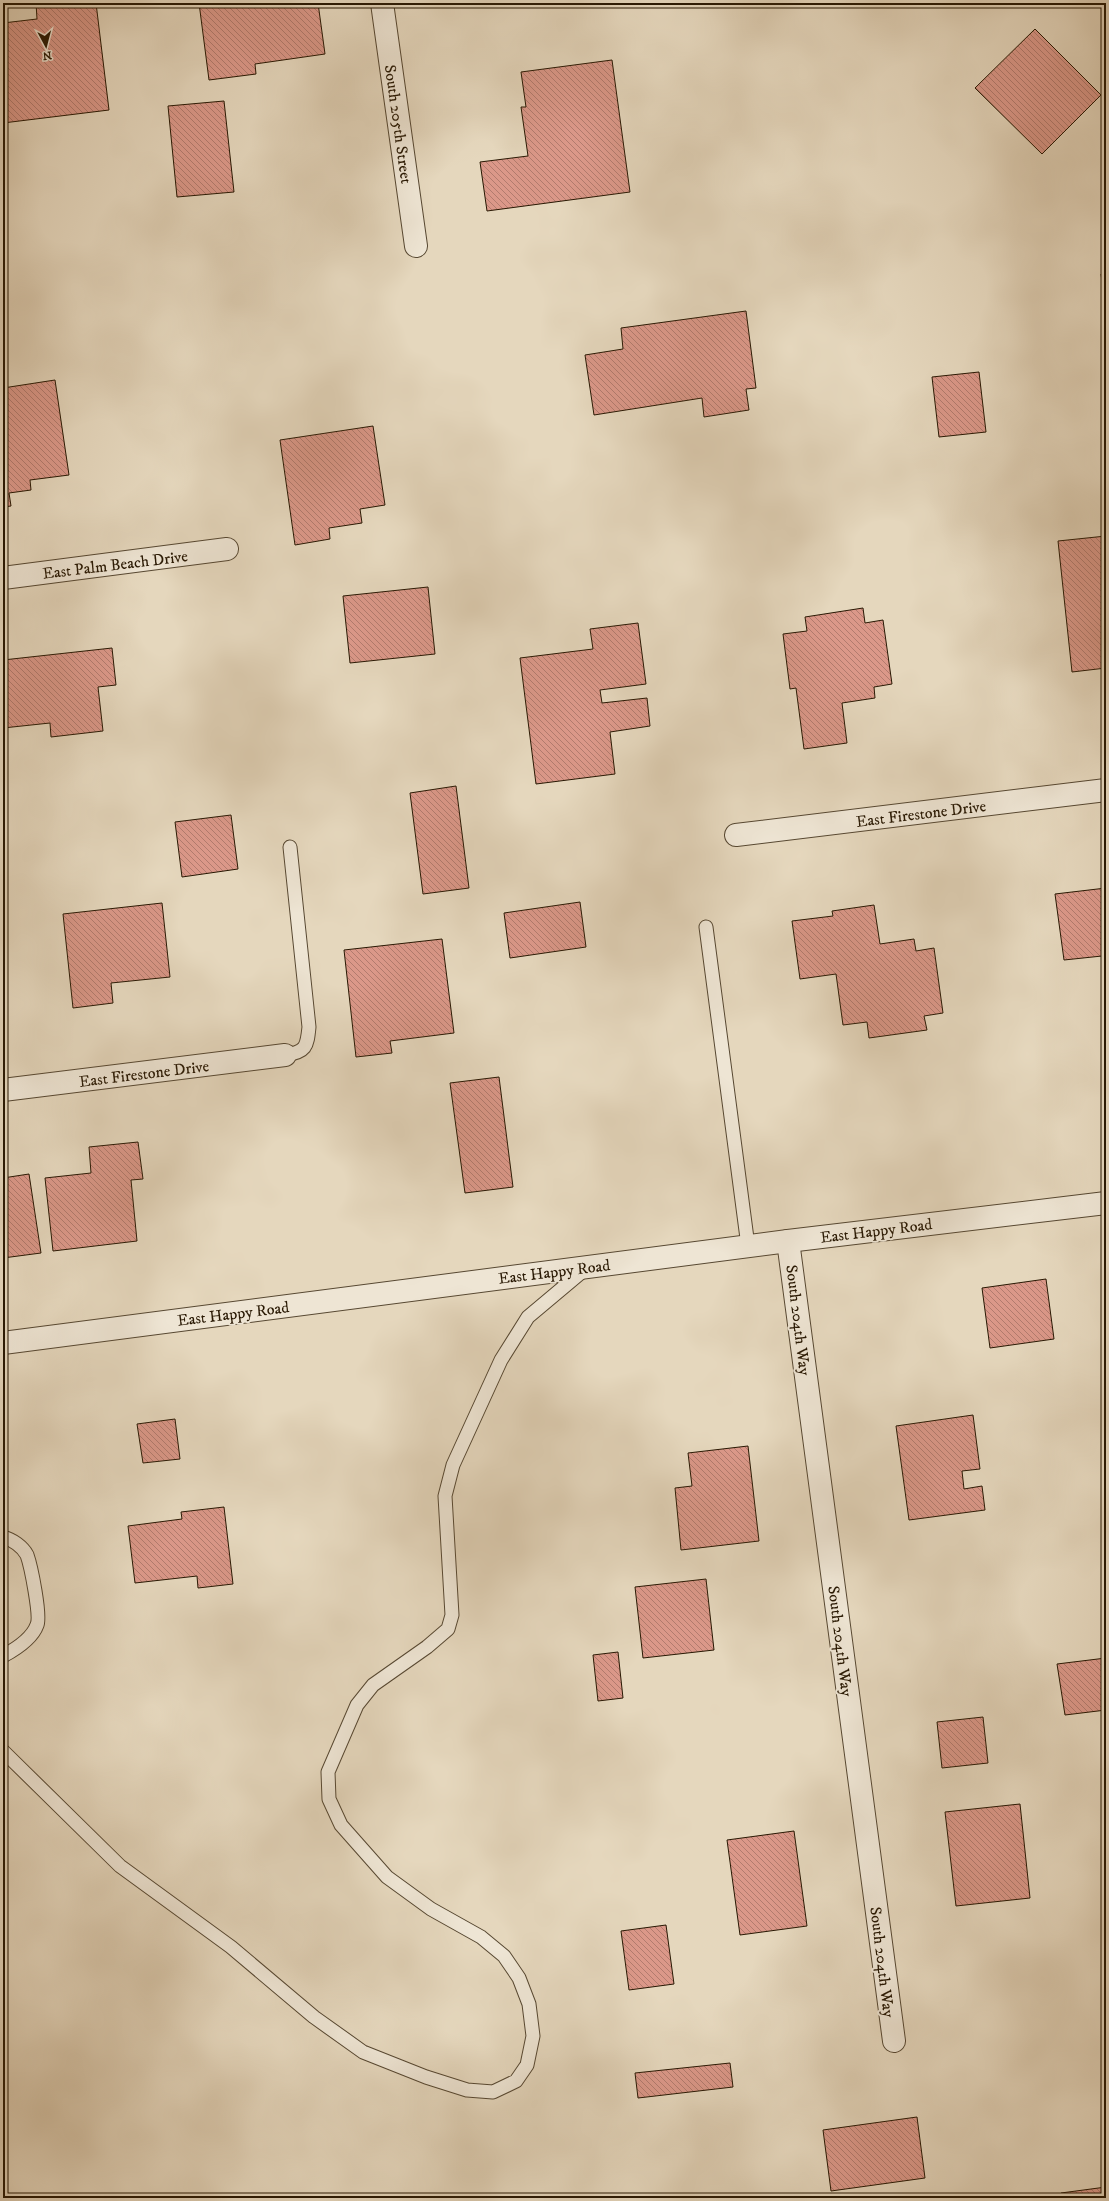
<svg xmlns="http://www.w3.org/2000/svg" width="1109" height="2201" font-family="'IM FELL DW Pica',serif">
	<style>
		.building { fill: url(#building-back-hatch); stroke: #281803 }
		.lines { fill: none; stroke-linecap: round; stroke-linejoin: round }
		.service-casing { stroke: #574832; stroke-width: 15 }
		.minor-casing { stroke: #574832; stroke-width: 24 }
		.service { stroke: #eee5d4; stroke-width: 13 }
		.minor { stroke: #eee5d4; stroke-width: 22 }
		.labels { text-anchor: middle; stroke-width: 4; stroke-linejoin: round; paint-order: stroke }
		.street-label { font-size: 16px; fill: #281803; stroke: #eee5d4 }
	</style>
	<defs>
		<pattern id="building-back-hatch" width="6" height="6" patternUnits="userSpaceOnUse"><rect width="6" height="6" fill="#db9889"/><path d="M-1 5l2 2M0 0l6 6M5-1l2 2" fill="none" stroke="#b27b6e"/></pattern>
	</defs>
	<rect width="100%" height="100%" fill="#e5d7bd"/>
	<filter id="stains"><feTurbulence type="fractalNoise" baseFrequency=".005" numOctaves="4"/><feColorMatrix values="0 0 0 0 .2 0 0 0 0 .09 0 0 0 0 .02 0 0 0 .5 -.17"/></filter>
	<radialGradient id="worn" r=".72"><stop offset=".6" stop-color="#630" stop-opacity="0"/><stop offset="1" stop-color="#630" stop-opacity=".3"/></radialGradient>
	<g class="building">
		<polygon points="36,3 96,3 109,110 3,123 3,23 37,19"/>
		<polygon points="199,3 318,3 325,54 255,64 256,74 209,80"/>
		<polygon points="1035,29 1101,95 1042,154 975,88"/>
		<polygon points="612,60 630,192 487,211 480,162 528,156 521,107 526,107 521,72"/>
		<polygon points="224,101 234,192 177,197 168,106"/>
		<polygon points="1106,273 1106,312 1101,274"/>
		<polygon points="746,311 756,388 746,389 749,410 704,417 702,398 594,415 585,355 623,349 621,328"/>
		<polygon points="979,372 986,432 939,437 932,377"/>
		<polygon points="55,380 69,475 30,480 31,490 9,493 11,506 3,507 3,388"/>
		<polygon points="373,426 385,505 360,509 362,523 329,528 330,539 295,545 280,440"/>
		<polygon points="1106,536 1106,668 1072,672 1058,541"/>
		<polygon points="428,587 435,654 350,663 343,596"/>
		<polygon points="863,608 865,623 883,620 892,684 874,687 875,698 842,703 847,743 804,749 796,688 790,689 783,634 807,631 805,617"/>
		<polygon points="638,623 646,684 600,690 602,703 647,698 650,726 610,732 615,774 536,784 520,658 593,649 590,629"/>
		<polygon points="112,648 116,685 98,687 103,731 51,737 50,723 3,728 3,660"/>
		<polygon points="456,786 469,888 423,894 410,793"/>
		<polygon points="231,815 238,869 182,877 175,822"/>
		<polygon points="1106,888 1106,971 1104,971 1102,956 1064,960 1055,894"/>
		<polygon points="580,902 586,947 510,958 504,913"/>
		<polygon points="162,903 170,977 111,983 113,1003 73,1008 63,914"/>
		<polygon points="874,905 880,944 914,939 916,951 934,948 943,1013 924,1016 927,1030 869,1038 867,1022 843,1025 836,974 800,979 792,921 833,916 832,911"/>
		<polygon points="442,939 454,1033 390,1041 392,1053 356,1057 344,950"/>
		<polygon points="499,1077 513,1187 465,1193 450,1083"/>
		<polygon points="138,1142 143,1179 131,1180 137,1241 53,1251 45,1178 91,1173 89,1147"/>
		<polygon points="29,1174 41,1253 3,1258 3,1178"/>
		<polygon points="1046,1279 1054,1339 990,1348 982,1288"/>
		<polygon points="973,1415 980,1469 962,1471 964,1489 982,1486 985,1510 909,1520 896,1426"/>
		<polygon points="175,1419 180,1459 143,1463 137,1424"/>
		<polygon points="748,1446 759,1541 681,1550 675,1488 692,1486 688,1453"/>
		<polygon points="224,1507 233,1584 198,1588 197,1576 135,1583 128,1526 182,1519 181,1512"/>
		<polygon points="706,1579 714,1650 643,1658 635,1587"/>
		<polygon points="618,1652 623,1698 598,1701 593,1655"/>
		<polygon points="1106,1658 1106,1710 1065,1715 1057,1664"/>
		<polygon points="983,1717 988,1763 942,1768 937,1722"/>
		<polygon points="1020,1804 1030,1898 956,1906 945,1812"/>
		<polygon points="794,1831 807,1926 740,1935 727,1840"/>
		<polygon points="666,1925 674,1984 629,1990 621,1931"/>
		<polygon points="730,2063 733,2087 638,2098 635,2073"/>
		<polygon points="917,2117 925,2178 831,2191 823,2130"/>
		<polygon points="1106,2187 1106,2198 1062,2198 1061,2193"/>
	</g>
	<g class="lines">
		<g class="service-casing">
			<g id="service">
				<polyline points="706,927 748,1246"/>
				<path d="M 285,1055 C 306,1052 307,1047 309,1027 L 290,847"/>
				<path d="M 3,1537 C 12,1539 23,1547 27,1555 C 31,1566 41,1616 37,1625 C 32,1639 16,1649 3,1656"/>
				<polyline points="3,1751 120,1866 231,1947 314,2017 363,2052 426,2077 467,2090 493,2092 516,2081 527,2065 533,2036 529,2004 519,1978 504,1956 481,1937 431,1909 387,1877 341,1825 329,1799 328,1772 357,1705 373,1685 427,1647 448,1629 452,1615 445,1496 453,1465 501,1360 528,1317 584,1270"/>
			</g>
		</g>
		<g class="minor-casing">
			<g id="minor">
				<polyline points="382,3 416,246"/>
				<polyline points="3,578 227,549"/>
				<polyline points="736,835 1106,790"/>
				<polyline points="3,1090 285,1055"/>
				<polyline points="788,1241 894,2041"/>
				<polyline points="3,1343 788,1241 1106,1203"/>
			</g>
		</g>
		<use href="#service" class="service"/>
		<use href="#minor" class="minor"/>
	</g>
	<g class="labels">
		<g class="street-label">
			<text transform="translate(399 124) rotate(82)" y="6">South 205th Street</text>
			<text transform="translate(115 564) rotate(-7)" y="6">East Palm Beach Drive</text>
			<text transform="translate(921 813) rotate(-7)" y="6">East Firestone Drive</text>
			<text transform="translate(144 1073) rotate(-7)" y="6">East Firestone Drive</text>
			<text transform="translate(876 1230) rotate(-7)" y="6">East Happy Road</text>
			<text transform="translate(554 1271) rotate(-7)" y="6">East Happy Road</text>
			<text transform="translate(233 1313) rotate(-7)" y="6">East Happy Road</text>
			<text transform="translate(799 1320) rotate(83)" y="6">South 204th Way</text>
			<text transform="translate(841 1641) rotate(83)" y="6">South 204th Way</text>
			<text transform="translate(883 1962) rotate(83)" y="6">South 204th Way</text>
		</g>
	</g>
	<rect width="1109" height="2201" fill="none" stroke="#e5d7bd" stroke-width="16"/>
	<rect x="4" y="4" width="1101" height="2193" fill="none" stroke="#281803" stroke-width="2"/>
	<rect x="8" y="8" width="1093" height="2185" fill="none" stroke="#281803"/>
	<g transform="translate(46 46) rotate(173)" stroke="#eee5d4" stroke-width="3" paint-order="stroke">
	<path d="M0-3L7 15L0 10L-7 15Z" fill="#281803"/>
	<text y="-6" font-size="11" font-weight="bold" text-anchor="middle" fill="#281803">N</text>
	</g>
	<rect width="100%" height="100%" filter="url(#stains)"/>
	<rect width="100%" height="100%" fill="url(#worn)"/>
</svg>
